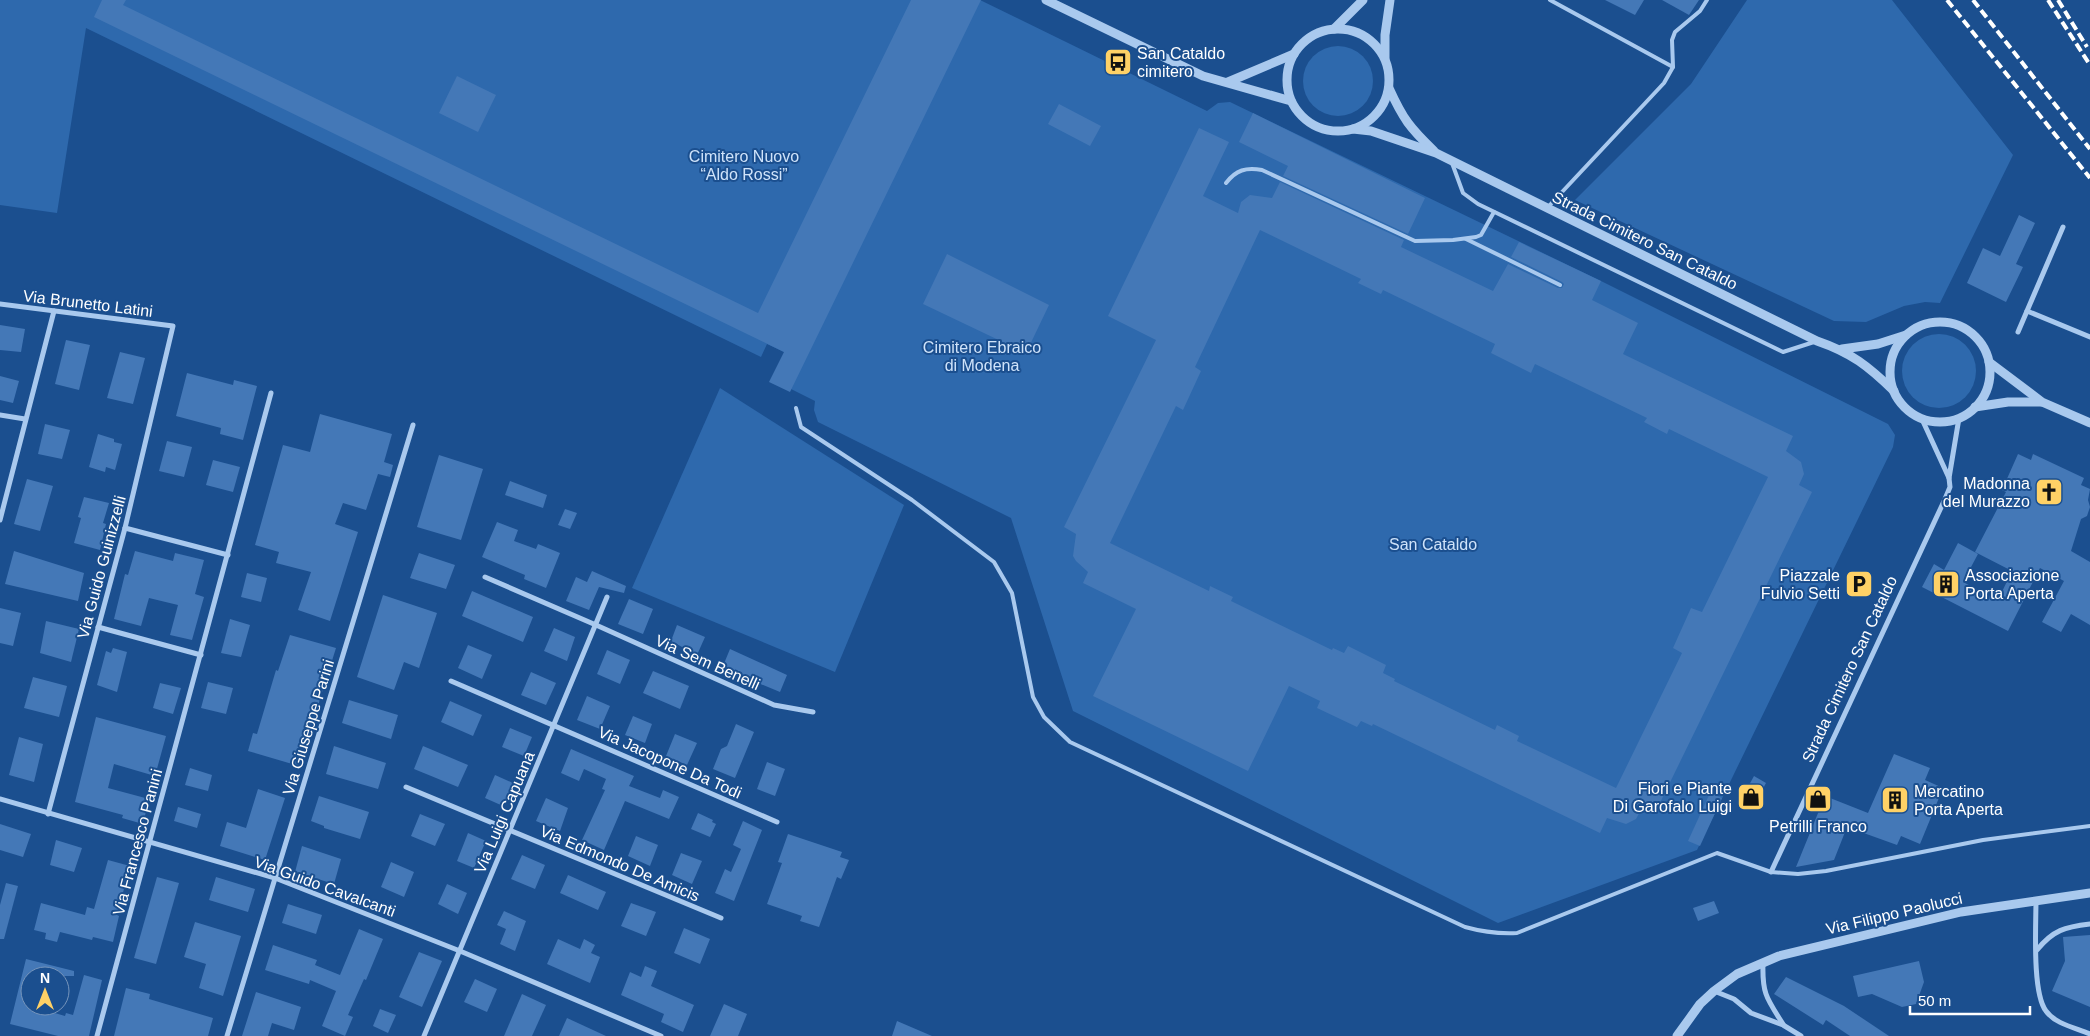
<svg xmlns="http://www.w3.org/2000/svg" width="2090" height="1036" font-family="Arial,sans-serif">
	<style>
		.green { fill: #2e69ad }
		.building { fill: #4478b7; fill-rule: evenodd }
		.lines { fill: none; stroke-linecap: round; stroke-linejoin: round }
		.service { stroke: #a9c9ee; stroke-width: 4 }
		.minor { stroke: #a9c9ee; stroke-width: 5 }
		.tertiary { stroke: #a9c9ee; stroke-width: 9 }
		.rail { stroke: #fff; stroke-width: 4; stroke-dasharray: 9 4; stroke-linecap: butt }
		.labels { text-anchor: middle; stroke-width: 4; stroke-linejoin: round; paint-order: stroke }
		.poi-label { font-size: 16px; fill: #fff; stroke: #1b4f8f; text-anchor: start }
		.park-label { font-size: 16px; fill: #cfe3fa; stroke: #1b4f8f }
		.street-label { font-size: 16px; fill: #fff; stroke: #1b4f8f }
	</style>
	<rect width="100%" height="100%" fill="#1b4f8f"/>
	<g class="green">
		<polygon points="0,0 980,0 1207,111 1218,103 1230,102 1601,281 1888,424 1895,435 1893,447 1697,850 1498,923 1073,711 1011,518 818,422 814,410 815,401 791,389 784,352 767,344 761,357 86,28 57,213 0,205"/>
		<polygon points="1747,0 1892,0 2013,155 1940,303 1925,302 1904,306 1866,322 1834,321 1575,200 1691,84"/>
		<circle cx="1338" cy="81" r="35"/>
		<circle cx="1939" cy="371" r="37"/>
		<polygon points="720,388 904,505 835,672 632,588"/>
	</g>
	<g class="building">
		<polygon points="102,0 126,0 123,5 758,313 911,0 981,0 790,392 769,382 784,352 94,17"/>
		<polygon points="1605,0 1644,0 1635,15"/>
		<polygon points="1662,0 1699,0 1689,15"/>
		<polygon points="457,76 496,95 478,132 439,113"/>
		<polygon points="1059,104 1101,126 1090,146 1048,124"/>
		<polygon points="1253,113 1425,198 1408,234 1283,176 1288,166 1239,142"/>
		<path d="M 1199,128 L 1229,142 L 1203,196 L 1238,213 L 1241,202 L 1250,195 L 1272,198 L 1280,182 L 1404,240 L 1401,247 L 1493,291 L 1508,264 L 1558,288 L 1562,288 L 1564,284 L 1562,282 L 1511,257 L 1519,242 L 1601,281 L 1592,300 L 1638,323 L 1623,354 L 1793,436 L 1786,451 L 1801,462 L 1804,474 L 1799,485 L 1812,492 L 1656,811 L 1642,808 L 1636,819 L 1626,824 L 1607,818 L 1600,833 L 1373,724 L 1372,726 L 1361,721 L 1357,727 L 1317,708 L 1320,701 L 1289,686 L 1248,771 L 1093,696 L 1136,609 L 1083,583 L 1088,572 L 1076,561 L 1073,556 L 1076,534 L 1064,527 L 1156,340 L 1108,316 ZM 1260,230 L 1361,279 L 1358,283 L 1381,294 L 1383,290 L 1495,344 L 1491,353 L 1531,373 L 1535,364 L 1647,418 L 1644,422 L 1667,434 L 1669,429 L 1768,477 L 1702,612 L 1691,608 L 1673,648 L 1682,653 L 1616,788 L 1517,741 L 1519,736 L 1497,725 L 1495,730 L 1394,681 L 1395,679 L 1383,673 L 1386,665 L 1348,646 L 1344,653 L 1333,648 L 1332,650 L 1231,601 L 1233,597 L 1210,586 L 1209,591 L 1110,543 L 1176,406 L 1183,410 L 1201,371 L 1195,367 Z"/>
		<polygon points="2019,215 2035,223 2016,264 2023,267 2006,302 1967,283 1983,248 2000,256"/>
		<polygon points="947,254 1049,305 1026,353 923,304"/>
		<polygon points="0,325 25,329 21,352 0,350"/>
		<polygon points="66,340 90,345 79,390 55,384"/>
		<polygon points="120,352 145,358 133,404 107,398"/>
		<polygon points="187,373 233,385 234,380 257,386 243,440 220,434 221,428 176,416"/>
		<polygon points="0,376 19,381 13,403 0,400"/>
		<polygon points="320,414 392,434 384,462 393,465 390,477 378,474 366,510 343,503 335,524 358,532 330,621 298,610 311,572 276,563 279,552 255,545 283,445 310,452"/>
		<polygon points="45,424 70,430 62,459 38,454"/>
		<polygon points="98,434 114,439 114,442 122,444 115,470 106,467 105,472 89,467"/>
		<polygon points="167,441 192,447 184,477 159,471"/>
		<polygon points="2018,454 2031,460 2033,454 2084,478 2081,485 2090,489 2088,500 2090,507 2087,516 2081,519 2071,551 2090,562 2090,625 2071,614 2061,632 2042,622 2064,581 2040,568 2008,631 1922,587 1934,564 1944,570 1958,543 1978,554 1963,582 1998,600 2012,571 1975,552 2006,492 2002,490"/>
		<polygon points="439,455 483,469 461,540 417,527"/>
		<polygon points="213,460 240,467 233,492 206,485"/>
		<polygon points="27,479 53,486 40,531 14,524"/>
		<polygon points="510,481 547,495 543,508 505,495"/>
		<polygon points="84,497 109,503 103,523 106,524 100,550 74,543 81,518 78,517"/>
		<polygon points="565,509 577,513 570,529 558,525"/>
		<polygon points="497,522 518,530 514,541 536,549 538,544 560,553 546,588 524,579 525,575 482,557"/>
		<polygon points="14,551 84,573 78,601 5,584"/>
		<polygon points="135,551 173,561 175,553 204,560 195,594 204,597 192,640 170,635 178,605 149,598 141,626 114,619 125,574 128,575"/>
		<polygon points="419,553 455,565 446,589 410,578"/>
		<polygon points="592,571 626,586 624,593 599,587 589,610 566,601 576,577 587,582"/>
		<polygon points="247,573 267,578 261,602 241,597"/>
		<polygon points="472,591 533,617 523,642 462,616"/>
		<polygon points="383,595 437,613 419,668 404,662 394,690 357,677"/>
		<polygon points="629,599 653,609 643,634 618,624"/>
		<polygon points="0,608 21,613 13,646 0,643"/>
		<polygon points="230,619 250,625 241,657 221,653"/>
		<polygon points="46,621 79,629 71,662 40,653"/>
		<polygon points="677,625 705,637 697,655 671,641"/>
		<polygon points="554,628 575,637 567,661 544,651"/>
		<polygon points="290,635 336,648 299,766 248,751 253,733 257,734 276,670 278,671"/>
		<polygon points="468,645 492,655 482,679 458,668"/>
		<polygon points="113,648 127,652 117,692 97,685 106,651 111,653"/>
		<polygon points="730,649 787,675 780,692 734,673 735,671 723,666"/>
		<polygon points="607,650 630,660 620,684 597,674"/>
		<polygon points="653,671 689,686 680,709 643,693"/>
		<polygon points="531,672 556,683 546,705 521,695"/>
		<polygon points="33,677 67,686 59,717 24,708"/>
		<polygon points="208,682 233,688 226,714 201,708"/>
		<polygon points="160,683 181,688 173,714 153,708"/>
		<polygon points="587,696 610,706 600,729 577,720"/>
		<polygon points="349,700 398,715 391,739 342,723"/>
		<polygon points="450,701 482,715 473,736 441,722"/>
		<polygon points="633,716 652,724 645,743 625,735"/>
		<polygon points="96,717 166,736 155,776 114,764 108,788 149,799 143,824 122,818 123,815 75,802"/>
		<polygon points="736,724 754,732 735,778 713,769 721,749 727,746"/>
		<polygon points="510,728 532,737 524,756 502,747"/>
		<polygon points="675,734 697,743 687,765 666,756"/>
		<polygon points="19,737 43,744 34,782 9,775"/>
		<polygon points="334,746 386,763 378,789 326,774"/>
		<polygon points="423,746 468,765 458,787 414,769"/>
		<polygon points="571,749 634,776 629,786 660,798 663,790 679,797 669,819 625,801 604,850 582,840 605,790 602,789 606,779 584,769 579,781 561,773"/>
		<polygon points="1894,754 1930,768 1925,780 1943,788 1920,844 1901,836 1897,845 1847,827 1834,860 1796,867 1825,796 1868,813"/>
		<polygon points="767,762 785,769 775,796 757,789"/>
		<polygon points="190,768 212,775 208,791 185,785"/>
		<polygon points="495,775 513,783 503,806 485,798"/>
		<polygon points="1754,776 1766,783 1755,803 1743,796"/>
		<polygon points="258,789 285,798 265,860 220,846 227,822 246,828"/>
		<polygon points="1710,793 1722,798 1700,846 1688,841"/>
		<polygon points="319,796 369,812 360,839 324,828 324,826 311,821"/>
		<polygon points="546,798 568,808 560,831 536,821"/>
		<polygon points="178,807 201,814 197,828 174,821"/>
		<polygon points="698,813 713,820 712,822 716,824 710,837 691,829"/>
		<polygon points="420,814 445,824 435,846 411,836"/>
		<polygon points="743,821 762,830 734,901 715,893 725,869 731,872 741,849 733,845"/>
		<polygon points="0,824 31,834 23,857 0,850"/>
		<polygon points="468,833 486,841 474,868 457,861"/>
		<polygon points="788,834 842,852 840,857 849,860 841,879 837,877 819,927 800,921 802,916 767,904 782,863 778,862"/>
		<polygon points="636,836 658,845 650,866 628,856"/>
		<polygon points="56,840 82,848 74,872 50,865"/>
		<polygon points="302,846 341,859 334,884 295,872"/>
		<polygon points="681,853 702,861 692,884 672,875"/>
		<polygon points="522,855 545,865 535,889 511,879"/>
		<polygon points="108,860 130,866 117,915 119,916 113,942 93,937 92,940 60,932 57,942 45,939 46,933 34,930 41,903 85,915 87,907 94,909"/>
		<polygon points="391,862 414,872 404,897 381,887"/>
		<polygon points="568,875 606,892 598,910 560,893"/>
		<polygon points="157,877 179,883 156,964 134,958"/>
		<polygon points="216,877 255,889 248,912 209,900"/>
		<polygon points="6,883 18,886 4,939 0,939 0,905"/>
		<polygon points="447,884 467,893 458,914 438,904"/>
		<polygon points="1714,901 1719,913 1698,921 1693,908"/>
		<polygon points="631,903 656,912 646,936 621,926"/>
		<polygon points="288,904 322,915 316,934 282,923"/>
		<polygon points="504,911 526,921 515,951 500,944 506,929 497,925"/>
		<polygon points="195,922 241,936 223,996 199,988 206,964 184,957"/>
		<polygon points="684,928 710,939 700,964 674,953"/>
		<polygon points="359,929 383,939 366,980 364,979 348,1015 353,1017 345,1036 322,1026 336,991 310,980 309,984 265,970 273,945 317,960 315,965 340,975"/>
		<polygon points="2090,935 2090,1007 2052,991 2065,961 2063,937"/>
		<polygon points="558,939 580,949 584,939 595,945 591,953 600,957 590,983 547,964"/>
		<polygon points="419,952 442,961 422,1007 399,997"/>
		<polygon points="26,959 74,971 74,976 30,976 30,1006 42,1006 41,1009 65,1016 66,1013 73,1015 84,975 102,980 89,1036 58,1036 10,1024"/>
		<polygon points="1919,961 1924,982 1916,1004 1902,1007 1872,994 1858,997 1853,976"/>
		<polygon points="645,966 657,971 651,986 694,1005 683,1032 661,1022 664,1014 621,995 630,972 641,977"/>
		<polygon points="1786,977 1844,1006 1889,1036 1850,1036 1826,1020 1823,1025 1774,994"/>
		<polygon points="475,979 497,989 487,1012 464,1002"/>
		<polygon points="126,988 150,994 149,999 213,1018 208,1036 114,1036"/>
		<polygon points="256,992 301,1007 294,1030 272,1023 268,1036 242,1036"/>
		<polygon points="522,994 546,1005 532,1036 504,1036"/>
		<polygon points="724,1004 747,1014 738,1036 710,1036"/>
		<polygon points="380,1009 396,1015 388,1033 373,1026"/>
		<polygon points="567,1018 606,1036 559,1036"/>
		<polygon points="897,1021 932,1036 892,1036"/>
	</g>
	<g class="lines">
		<g class="service">
			<polyline points="1550,0 1673,67"/>
			<polyline points="1452,163 1463,193 1478,204 1783,352 1814,342"/>
			<path d="M 1226,183 C 1236,170 1246,167 1262,170 L 1415,241 L 1453,240 L 1476,237 L 1481,235 L 1494,212"/>
			<polyline points="1548,207 1664,83 1673,67 1672,40 1675,32 1700,11 1707,0"/>
			<polyline points="1466,239 1560,285"/>
			<path d="M 796,408 L 801,427 L 912,500 L 994,562 L 1012,593 L 1033,697 L 1044,717 L 1070,742 L 1465,927 C 1483,932 1498,934 1517,933 L 1717,853 L 1771,872 L 1798,874 L 1826,871 L 1983,840 L 2090,826"/>
		</g>
		<g class="minor">
			<polyline points="0,304 173,326 125,528 48,814"/>
			<polyline points="2027,311 2090,337"/>
			<polyline points="2018,332 2063,227"/>
			<polyline points="0,415 25,419"/>
			<polyline points="1921,417 1949,478 1959,418"/>
			<polyline points="0,520 54,311"/>
			<polyline points="125,528 228,555"/>
			<polyline points="485,577 596,625 774,705 813,712"/>
			<polyline points="98,627 201,655"/>
			<polyline points="451,681 777,822"/>
			<polyline points="406,787 721,918"/>
			<polyline points="0,799 275,878 460,951 661,1036"/>
			<polyline points="1771,872 1945,499 1950,487 1949,478"/>
			<path d="M 2036,900 C 2036,925 2032,993 2046,1011 C 2055,1024 2076,1028 2090,1034"/>
			<path d="M 2037,950 C 2053,930 2065,927 2090,924"/>
			<path d="M 1763,963 C 1762,994 1767,999 1783,1024"/>
			<polyline points="1714,991 1734,999 1751,1013 1783,1025 1801,1036"/>
			<polyline points="97,1036 271,393"/>
			<polyline points="227,1036 413,425"/>
			<polyline points="424,1036 607,597"/>
		</g>
		<g class="tertiary">
			<polyline points="1046,0 1203,76 1291,101"/>
			<circle cx="1338" cy="80" r="51"/>
			<polyline points="1334,29 1363,0"/>
			<polyline points="1385,58 1385,35 1390,0"/>
			<polyline points="1228,82 1294,54"/>
			<path d="M 1389,88 C 1403,119 1410,128 1434,151"/>
			<path d="M 1353,129 L 1371,131 L 1436,153 L 1817,341 C 1852,353 1868,366 1894,391"/>
			<circle cx="1940" cy="372" r="50"/>
			<polyline points="1842,349 1878,344 1906,335"/>
			<polyline points="1989,362 2042,402 2090,423"/>
			<polyline points="1975,407 2008,402 2041,402"/>
			<polyline points="1677,1036 1700,1004 1714,991 1737,974 1779,956 1961,912 2090,893"/>
		</g>
		<g class="rail">
			<polyline points="1947,0 2090,178"/>
			<polyline points="1973,0 2090,149"/>
			<polyline points="2048,0 2090,65"/>
			<polyline points="2058,0 2087,47"/>
		</g>
	</g>
	<defs>
		<g id="bus-square" transform="scale(1.4375)"><rect x="-9" y="-9" width="18" height="18" rx="4" fill="#ffd166" stroke="#1b4f8f"/><path d="M-5-6H5V4H4V6H2V4H-2V6H-4V4H-5ZM-3.5-4V0h7V-4ZM-3.5 1.2v1.5H-2V1.2ZM2 1.2v1.5H3.5V1.2Z" fill="#111"/></g>
		<g id="church-square" transform="scale(1.4375)"><rect x="-9" y="-9" width="18" height="18" rx="4" fill="#ffd166" stroke="#1b4f8f"/><path d="M-1.2-6h2.4v3.5h3.3v2.4h-3.3V6h-2.4V-.1h-3.3v-2.4h3.3Z" fill="#111"/></g>
		<g id="parking-square" transform="scale(1.4375)"><rect x="-9" y="-9" width="18" height="18" rx="4" fill="#ffd166" stroke="#1b4f8f"/><path d="M-3.5-5.5H1a3.5 3.5 0 0 1 0 7H-1V5.5H-3.5ZM-1-3.4V-.6H.8a1.4 1.4 0 0 0 0-2.8Z" fill="#111"/></g>
		<g id="building-square" transform="scale(1.4375)"><rect x="-9" y="-9" width="18" height="18" rx="4" fill="#ffd166" stroke="#1b4f8f"/><path d="M-4-6H4V6H1V3H-1V6H-4ZM-2.5-4.3h1.7v1.8h-1.7ZM.8-4.3h1.7v1.8H.8ZM-2.5-1h1.7V.8h-1.7ZM.8-1h1.7V.8H.8Z" fill="#111"/></g>
		<g id="shop-square" transform="scale(1.4375)"><rect x="-9" y="-9" width="18" height="18" rx="4" fill="#ffd166" stroke="#1b4f8f"/><path d="M-5-2.5h2.3a2.7 3.5 0 0 1 5.4 0H5L5.5 6h-11ZM-1.5-2.5h3a1.5 2.3 0 0 0-3 0Z" fill="#111"/></g>
	</defs>
	<g fill-rule="evenodd">
		<use href="#bus-square" x="1118" y="62"/>
		<use href="#church-square" x="2049" y="492"/>
		<use href="#parking-square" x="1859" y="584"/>
		<use href="#building-square" x="1946" y="584"/>
		<use href="#shop-square" x="1751" y="797"/>
		<use href="#shop-square" x="1818" y="799"/>
		<use href="#building-square" x="1895" y="800"/>
	</g>
	<g class="labels">
		<g class="poi-label">
			<text x="1137" y="59">San Cataldo<tspan x="1137" dy="18">cimitero</tspan></text>
			<text x="2030" y="489" text-anchor="end">Madonna<tspan x="2030" dy="18">del Murazzo</tspan></text>
			<text x="1840" y="581" text-anchor="end">Piazzale<tspan x="1840" dy="18">Fulvio Setti</tspan></text>
			<text x="1965" y="581">Associazione<tspan x="1965" dy="18">Porta Aperta</tspan></text>
			<text x="1732" y="794" text-anchor="end">Fiori e Piante<tspan x="1732" dy="18">Di Garofalo Luigi</tspan></text>
			<text x="1914" y="797">Mercatino<tspan x="1914" dy="18">Porta Aperta</tspan></text>
			<text x="1818" y="832" text-anchor="middle">Petrilli Franco</text>
		</g>
		<g class="park-label">
			<text x="744" y="162">Cimitero Nuovo<tspan x="744" dy="18">“Aldo Rossi”</tspan></text>
			<text x="982" y="353">Cimitero Ebraico<tspan x="982" dy="18">di Modena</tspan></text>
			<text x="1433" y="550">San Cataldo</text>
		</g>
		<g class="street-label">
			<text transform="translate(1645 240) rotate(26)" y="6">Strada Cimitero San Cataldo</text>
			<text transform="translate(88 303) rotate(7)" y="6">Via Brunetto Latini</text>
			<text transform="translate(101 567) rotate(-75)" y="6">Via Guido Guinizzelli</text>
			<text transform="translate(708 662) rotate(24)" y="6">Via Sem Benelli</text>
			<text transform="translate(1849 669) rotate(-65)" y="6">Strada Cimitero San Cataldo</text>
			<text transform="translate(308 727) rotate(-73)" y="6">Via Giuseppe Parini</text>
			<text transform="translate(670 762) rotate(24)" y="6">Via Jacopone Da Todi</text>
			<text transform="translate(504 812) rotate(-67)" y="6">Via Luigi Capuana</text>
			<text transform="translate(137 842) rotate(-75)" y="6">Via Francesco Panini</text>
			<text transform="translate(620 863) rotate(23)" y="6">Via Edmondo De Amicis</text>
			<text transform="translate(325 886) rotate(20)" y="6">Via Guido Cavalcanti</text>
			<text transform="translate(1894 913) rotate(-13)" y="6">Via Filippo Paolucci</text>
		</g>
	</g>
	<g transform="translate(45 991)"><circle r="24" fill="#1b4f8f" stroke="#7695bc"/>
	<path d="M0-4L9 19L0 12L-9 19Z" fill="#ffd166"/>
	<text y="-8" font-size="14" font-weight="bold" text-anchor="middle" fill="#ffffff">N</text>
	</g>
	<path d="M1910 1006v8h120v-8" fill="none" stroke="#ffffff" stroke-width="2.5"/>
	<text x="1918" y="1006" font-size="15" fill="#ffffff" stroke="#1b4f8f" stroke-width="4" paint-order="stroke">50 m</text>
</svg>
